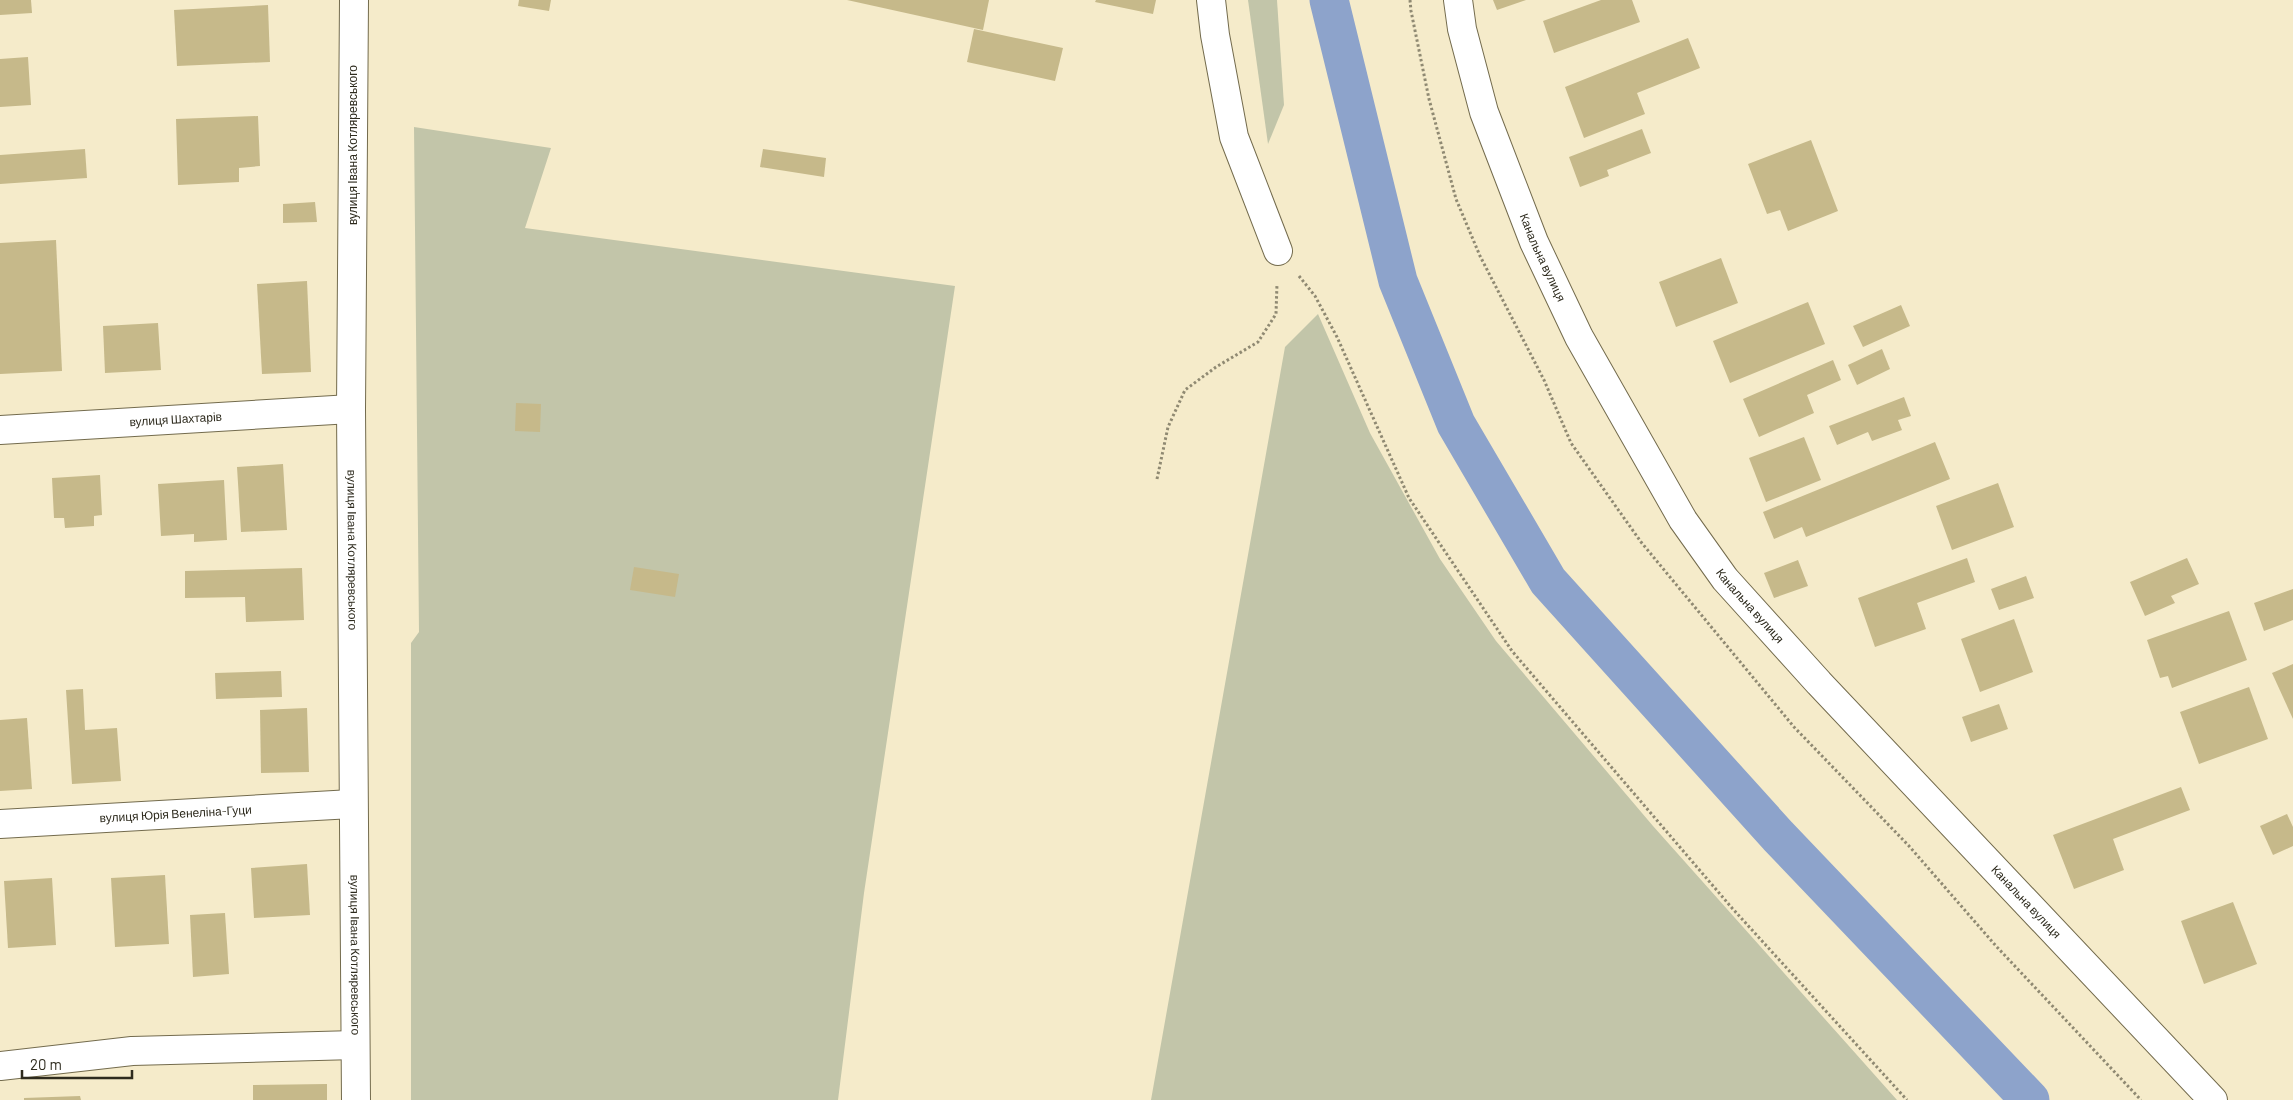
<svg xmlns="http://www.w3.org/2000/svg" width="2293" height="1100" font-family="Barlow,sans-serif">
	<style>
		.green { fill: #c2c5a9 }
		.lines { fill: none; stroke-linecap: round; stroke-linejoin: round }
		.canal { stroke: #8da3cb; stroke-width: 39 }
		.building { fill: #c6b98a }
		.street-casing { stroke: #736b4d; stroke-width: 30 }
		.path { stroke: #8f8972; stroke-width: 3; stroke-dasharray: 2.5 2.5; stroke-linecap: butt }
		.street { stroke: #fff; stroke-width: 28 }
		.labels { text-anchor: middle; stroke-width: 5; stroke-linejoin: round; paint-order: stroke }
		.street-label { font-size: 12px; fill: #2e2b1e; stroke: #fff }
	</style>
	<rect width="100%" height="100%" fill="#f5ebca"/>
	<g class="green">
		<polygon points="1248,0 1277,0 1284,105 1268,144"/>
		<polygon points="414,127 551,148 525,228 955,286 864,893 838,1100 411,1100 411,643 419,632"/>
		<polygon points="1318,314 1370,433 1440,559 1496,641 1653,826 1897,1100 1151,1100 1285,347"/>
	</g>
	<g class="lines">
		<polyline class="canal" points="1329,0 1398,281 1456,424 1548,581 1778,836 2030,1100"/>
	</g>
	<g class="building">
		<polygon points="0,0 31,0 32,13 0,15"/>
		<polygon points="519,0 551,0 549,11 518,6"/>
		<polygon points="847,0 989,0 983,30"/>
		<polygon points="1096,0 1156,0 1153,14 1095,2"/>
		<polygon points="1493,0 1526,0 1497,10"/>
		<polygon points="1601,0 1632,0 1640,22 1554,53 1543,21"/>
		<polygon points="268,5 270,62 177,66 174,10"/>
		<polygon points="974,29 1063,48 1055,81 967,62"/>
		<polygon points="1688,38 1700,68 1637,93 1645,114 1584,138 1565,87"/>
		<polygon points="28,57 31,105 0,107 0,59"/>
		<polygon points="258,116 260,166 239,168 239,182 178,185 176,119"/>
		<polygon points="1642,129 1651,153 1607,170 1609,176 1580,187 1569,157"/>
		<polygon points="1811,140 1838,211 1788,231 1780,210 1767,214 1748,164"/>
		<polygon points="85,149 87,178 0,184 0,155"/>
		<polygon points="763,149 826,158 824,177 760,167"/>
		<polygon points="315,202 317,222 283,223 283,204"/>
		<polygon points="56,240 62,371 0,374 0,243"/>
		<polygon points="1721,258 1738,303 1676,327 1659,282"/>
		<polygon points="307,281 311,372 262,374 257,284"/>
		<polygon points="1808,302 1825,344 1730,383 1713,341"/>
		<polygon points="1901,305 1910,326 1863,347 1853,326"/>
		<polygon points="158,323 161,370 105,373 103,326"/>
		<polygon points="1882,349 1890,369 1857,385 1848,365"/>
		<polygon points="1833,360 1841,380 1807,395 1814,413 1759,437 1743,399"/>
		<polygon points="1904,397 1911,416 1898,420 1902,430 1872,441 1868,432 1837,445 1829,426"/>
		<polygon points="516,403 541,404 540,432 515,431"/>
		<polygon points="1804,437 1821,480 1766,502 1749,458"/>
		<polygon points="1935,442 1950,479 1806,537 1802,527 1774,539 1763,512"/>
		<polygon points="283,464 287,530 241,532 237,467"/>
		<polygon points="100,475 102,515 94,516 94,526 65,528 64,518 54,518 52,478"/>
		<polygon points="224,480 227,540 194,542 194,534 161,536 158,484"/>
		<polygon points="1998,483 2014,527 1952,550 1936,506"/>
		<polygon points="1967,558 1975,582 1917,603 1926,629 1875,647 1858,598"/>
		<polygon points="2187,558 2199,584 2171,596 2175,603 2145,616 2130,582"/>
		<polygon points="1798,560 1808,586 1774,598 1764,573"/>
		<polygon points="634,567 679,574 675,597 630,590"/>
		<polygon points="302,568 304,620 246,622 245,597 185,598 185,571"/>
		<polygon points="2026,576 2034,598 1999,610 1991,589"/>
		<polygon points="2293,589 2293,620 2264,631 2254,603"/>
		<polygon points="2229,611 2247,660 2172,688 2168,676 2160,678 2147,640"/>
		<polygon points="2014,619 2033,672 1980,692 1961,639"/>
		<polygon points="2293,664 2293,719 2272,673"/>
		<polygon points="281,671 282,697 216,699 215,673"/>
		<polygon points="2249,687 2268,739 2199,764 2180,712"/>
		<polygon points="83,689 85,730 117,728 121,781 72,784 66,690"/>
		<polygon points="1999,704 2008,729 1971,742 1962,717"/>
		<polygon points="307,708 309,772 261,773 260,710"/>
		<polygon points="27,718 32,789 0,791 0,720"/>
		<polygon points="2181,787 2190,810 2113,839 2124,870 2074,889 2053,835"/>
		<polygon points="2287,814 2293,827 2293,846 2273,855 2260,826"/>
		<polygon points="307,864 310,915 254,918 251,868"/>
		<polygon points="165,875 169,944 115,947 111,878"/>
		<polygon points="52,878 56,945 8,948 4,881"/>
		<polygon points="2233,902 2257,964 2204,984 2181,921"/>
		<polygon points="225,913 229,974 193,977 190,915"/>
		<polygon points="327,1084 327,1100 253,1100 253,1085"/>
		<polygon points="80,1096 81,1100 24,1100 24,1098"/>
	</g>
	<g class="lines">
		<g class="street-casing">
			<g id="street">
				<path id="s1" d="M 354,0 L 351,409 L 356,1100"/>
				<polyline points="1211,0 1215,35 1234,137 1278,251"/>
				<path id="s2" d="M 1458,0 L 1462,29 L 1484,112 L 1534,242 L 1579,337 L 1683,520 L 1725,579 L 1819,683 L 2213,1100"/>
				<path id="s3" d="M 0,430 L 351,409"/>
				<path id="s4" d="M 0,824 L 352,804"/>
				<polyline points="0,1066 132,1051 355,1045"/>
			</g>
		</g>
		<g class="path">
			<polyline points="1410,0 1411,11 1429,99 1456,199 1480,256 1544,380 1571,443 1641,542 1794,727 1909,846 1996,946 2141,1100"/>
			<polyline points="1299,276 1315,296 1337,337 1409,498 1512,651 1732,908 1907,1100"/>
			<polyline points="1157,479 1168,427 1185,390 1216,367 1258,342 1276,314 1277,284"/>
		</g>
		<use href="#street" class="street"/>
	</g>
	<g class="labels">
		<g class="street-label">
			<text transform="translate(353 145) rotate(-90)" y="4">вулиця Івана Котляревського</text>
			<text dy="4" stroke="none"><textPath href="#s2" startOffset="272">Канальна вулиця</textPath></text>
			<text dy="4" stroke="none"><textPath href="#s3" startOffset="176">вулиця Шахтарів</textPath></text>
			<text dy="4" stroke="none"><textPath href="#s1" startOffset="550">вулиця Івана Котляревського</textPath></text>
			<text dy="4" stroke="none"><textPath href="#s2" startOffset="679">Канальна вулиця</textPath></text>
			<text dy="4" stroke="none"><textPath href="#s4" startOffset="176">вулиця Юрія Венеліна-Гуци</textPath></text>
			<text dy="4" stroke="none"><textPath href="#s2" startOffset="1084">Канальна вулиця</textPath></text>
			<text dy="4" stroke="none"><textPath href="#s1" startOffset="955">вулиця Івана Котляревського</textPath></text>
		</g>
	</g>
	<path d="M22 1070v8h110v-8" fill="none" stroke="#2e2b1e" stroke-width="2.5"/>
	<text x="30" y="1070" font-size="15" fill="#2e2b1e" stroke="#ffffff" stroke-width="4" paint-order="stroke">20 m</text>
</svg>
